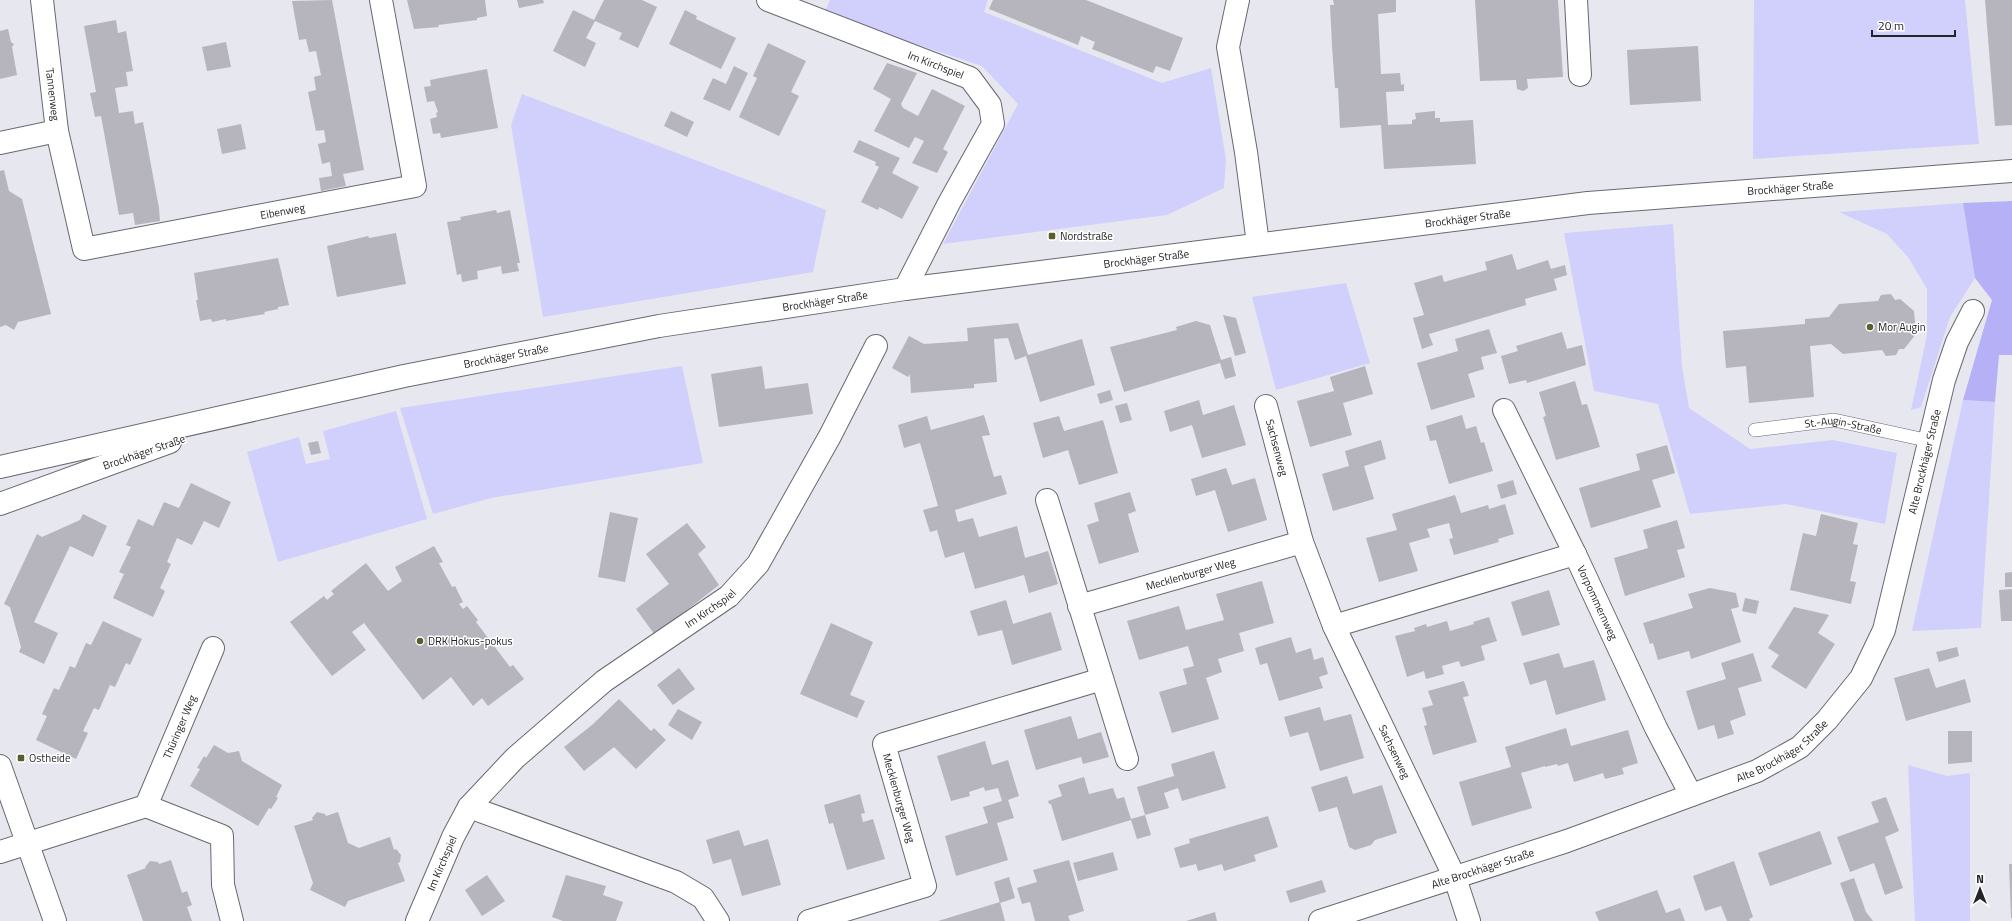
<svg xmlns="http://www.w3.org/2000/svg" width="2012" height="921" font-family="'Titillium Web',sans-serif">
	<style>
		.green { fill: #d1d0fc }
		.forest { fill: #b6b1f6 }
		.building { fill: #b6b5be }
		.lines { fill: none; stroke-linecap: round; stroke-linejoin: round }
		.service-casing { stroke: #686870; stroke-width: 14 }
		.minor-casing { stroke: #686870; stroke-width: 24 }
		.tertiary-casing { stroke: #686870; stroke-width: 24 }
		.service { stroke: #fff; stroke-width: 13 }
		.minor { stroke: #fff; stroke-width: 22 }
		.tertiary { stroke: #fff; stroke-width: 22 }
		.poi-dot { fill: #5a5e2c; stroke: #fff; stroke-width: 1.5 }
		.labels { text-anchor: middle; stroke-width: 3; stroke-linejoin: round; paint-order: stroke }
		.street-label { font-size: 11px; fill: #242427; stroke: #fff }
		.poi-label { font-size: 11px; fill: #242427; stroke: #fff; text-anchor: start }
	</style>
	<rect width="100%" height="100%" fill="#e7e7f0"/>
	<g class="green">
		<polygon points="830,0 988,0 984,12 1162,83 1211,68 1226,160 1224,188 1167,215 943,244 1018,104 982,66 824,14"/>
		<polygon points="1754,0 1965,0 1979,144 1753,159"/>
		<polygon points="522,94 826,210 813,272 543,317 511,125"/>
		<polygon points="1963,203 1975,278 1950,317 1921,407 1911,410 1927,335 1927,289 1908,257 1887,234 1839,212"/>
		<polygon points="1673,224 1682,367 1689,408 1750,449 1833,440 1897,453 1885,524 1786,504 1690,514 1658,404 1594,391 1564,233"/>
		<polygon points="1346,283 1370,363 1276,390 1252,297"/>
		<polygon points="682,366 703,463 491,498 433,514 400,408"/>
		<polygon points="1963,400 1995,402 1981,628 1912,631"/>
		<polygon points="396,411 427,519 278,562 247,452 299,437 306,464 330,459 323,431"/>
		<polygon points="1908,765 1947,776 1970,773 1970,921 1915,921"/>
	</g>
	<polygon class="forest" points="2012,201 2012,355 1999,355 1995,402 1963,400 1992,300 1975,278 1963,203"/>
	<g class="building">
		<polygon points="332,0 364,170 343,174 346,186 321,191 319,178 332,176 330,162 322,164 318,144 326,142 324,130 316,131 308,92 316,90 314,77 321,75 316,51 309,52 306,39 299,40 292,1"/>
		<polygon points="407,0 485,0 487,16 477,18 477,20 438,25 439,27 414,29"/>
		<polygon points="517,0 543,0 544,3 519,8"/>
		<polygon points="604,0 642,0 657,7 638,48 619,39 622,33 595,21 586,38 596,43 585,67 553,51 573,10 594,20"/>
		<polygon points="993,0 1086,0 1183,38 1170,71 1156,66 1153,73 1092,49 1095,42 1081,36 1078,45 989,9"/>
		<polygon points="1333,0 1396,0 1396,12 1378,14 1381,74 1400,73 1401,85 1404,84 1404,91 1386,92 1388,125 1412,124 1412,120 1416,119 1415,113 1435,111 1435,118 1440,118 1440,122 1473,120 1476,164 1384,169 1381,125 1340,128 1338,88 1335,88 1332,46 1330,5 1334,5"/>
		<polygon points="1475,0 1558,0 1563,77 1527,79 1528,88 1523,91 1517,89 1516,80 1480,81"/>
		<polygon points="1985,0 2012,0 2012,125 1995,126"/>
		<polygon points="685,10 697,16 696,19 736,38 721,69 669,44"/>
		<polygon points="116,20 118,33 126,31 133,71 126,72 128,86 115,88 119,113 133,111 135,124 143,122 159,208 160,221 135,225 133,213 119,215 101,116 95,117 90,93 96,92 84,26"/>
		<polygon points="8,29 11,42 14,44 12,47 17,75 0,79 0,31"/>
		<polygon points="226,42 231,67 207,71 202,47"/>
		<polygon points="768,43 806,61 791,92 799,96 779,136 739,117 757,78 753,76"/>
		<polygon points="1698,46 1701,101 1630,105 1627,50"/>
		<polygon points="887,63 917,73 901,104 903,108 918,116 932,89 965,106 943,149 948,152 937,173 912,163 924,141 915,137 909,148 874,131 891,99 873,89"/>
		<polygon points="734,66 748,73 730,111 703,99 713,78 726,84"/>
		<polygon points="487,69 498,128 441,138 440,133 433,134 430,119 437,117 436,113 438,112 434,101 427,102 424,87 431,86 430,80"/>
		<polygon points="671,111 694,122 687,137 664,126"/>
		<polygon points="241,124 246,149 222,154 217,129"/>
		<polygon points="859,140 900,158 892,173 919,187 902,219 879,207 878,210 861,202 879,167 875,165 876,162 853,152"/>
		<polygon points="4,170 9,191 22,199 51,314 18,322 14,330 6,325 0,327 0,171"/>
		<polygon points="496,210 497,213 510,210 520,263 517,263 519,271 502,274 501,266 477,271 478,279 462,282 461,274 457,275 447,222 461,220 460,217"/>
		<polygon points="396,233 406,284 337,297 327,246 368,236 369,238"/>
		<polygon points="1512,254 1517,270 1548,260 1551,269 1565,265 1567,275 1554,279 1557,290 1525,299 1526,305 1429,334 1433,345 1422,349 1413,318 1424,315 1414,283 1442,275 1444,282 1487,270 1485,262"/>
		<polygon points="278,258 289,305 278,307 278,309 264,312 265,314 226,321 226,319 212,322 211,319 200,321 196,300 198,300 194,273"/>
		<polygon points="1891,294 1895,300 1900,299 1914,311 1916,334 1904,349 1899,349 1896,355 1886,356 1882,350 1843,354 1831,344 1810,346 1814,397 1749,403 1746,366 1726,368 1723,331 1805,324 1805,319 1829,317 1839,304 1878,301 1881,295"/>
		<polygon points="1223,315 1236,318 1246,353 1235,356"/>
		<polygon points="1196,321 1210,325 1221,360 1231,357 1236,376 1225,379 1220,363 1124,392 1110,347 1177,330 1176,327"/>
		<polygon points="1018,323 1028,355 1082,339 1095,385 1040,402 1026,356 1015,360 1008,338 994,339 997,382 974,384 974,388 911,393 910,374 908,377 892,368 909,336 924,344 968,341 967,328"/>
		<polygon points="1489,329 1497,353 1481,357 1484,369 1468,374 1475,397 1431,410 1417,363 1458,351 1455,339"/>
		<polygon points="1562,332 1567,349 1582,345 1586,365 1527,383 1526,380 1509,384 1501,356 1518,351 1516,346"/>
		<polygon points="762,366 765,389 808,383 813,414 719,427 711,374"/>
		<polygon points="1365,366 1373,394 1343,403 1352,435 1310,447 1297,401 1334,391 1330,377"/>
		<polygon points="1575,381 1582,405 1587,404 1600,447 1556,460 1543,417 1546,416 1539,392"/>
		<polygon points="1110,390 1113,400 1100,404 1097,394"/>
		<polygon points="1199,400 1203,415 1234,405 1246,445 1202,458 1192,425 1170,432 1164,411"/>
		<polygon points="1127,403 1132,420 1120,423 1115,406"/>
		<polygon points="984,415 990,435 982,436 988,457 994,477 1001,475 1007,494 955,510 958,522 973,518 979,537 1017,526 1025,558 1048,551 1058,584 1029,593 1024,575 975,589 964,552 945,558 937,530 930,532 923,510 938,506 929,474 920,443 904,448 898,425 927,416 931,430"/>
		<polygon points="1462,415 1466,429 1476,426 1481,443 1484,442 1493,471 1449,484 1436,440 1430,441 1426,426"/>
		<polygon points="1059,416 1064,431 1103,420 1118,473 1079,485 1068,450 1043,458 1033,423"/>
		<polygon points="1381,440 1386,459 1364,466 1374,499 1333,511 1322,474 1349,466 1345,451"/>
		<polygon points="318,441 321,453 311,455 308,443"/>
		<polygon points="1667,445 1675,473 1652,480 1661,507 1591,528 1579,488 1640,470 1636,454"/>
		<polygon points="1226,468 1232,485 1255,478 1267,520 1228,532 1215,490 1196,496 1191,479"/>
		<polygon points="1513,480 1517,494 1501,499 1497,485"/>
		<polygon points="191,483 231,502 219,528 204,521 192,545 177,538 167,562 171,564 160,588 165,591 153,617 113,598 124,574 119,572 131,547 126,545 138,519 153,526 164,502 179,508"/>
		<polygon points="1130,492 1136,511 1128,514 1139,552 1099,564 1087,525 1099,521 1094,503"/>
		<polygon points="1455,495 1461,513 1488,505 1489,509 1505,504 1514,534 1498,539 1499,542 1454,555 1449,539 1453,538 1449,523 1427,529 1430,537 1409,543 1418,571 1379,582 1366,538 1397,530 1392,514"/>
		<polygon points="610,512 638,518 625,582 598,577"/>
		<polygon points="83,514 107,526 93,557 70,546 34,622 58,633 44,664 19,652 21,647 10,607 4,604 37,534 42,537 80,520"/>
		<polygon points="1821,514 1858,523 1853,544 1858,545 1850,581 1856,582 1851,604 1790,590 1803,533 1816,536"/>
		<polygon points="1677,520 1685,548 1677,550 1685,577 1625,596 1614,558 1648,548 1643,530"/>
		<polygon points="687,523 706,547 698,554 719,585 655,635 636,609 669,584 646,554"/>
		<polygon points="434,546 443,562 439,563 452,587 455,586 463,602 459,604 463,609 467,606 478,620 476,622 510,667 513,665 524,679 488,706 482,698 473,706 451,677 423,700 364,623 352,632 366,650 332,676 290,622 324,596 327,600 334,594 331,591 366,563 388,591 402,581 395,567"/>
		<polygon points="2012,572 2012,587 2005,587 2005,573"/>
		<polygon points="1262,581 1274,623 1239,633 1244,651 1218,659 1222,672 1206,678 1219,719 1172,733 1159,692 1187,684 1183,669 1194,666 1188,646 1139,660 1127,621 1179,606 1186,630 1224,620 1216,594"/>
		<polygon points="1710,588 1736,593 1739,607 1731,609 1741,642 1691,659 1689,651 1658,660 1653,643 1650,644 1643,623 1693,608 1688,594"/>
		<polygon points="2012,589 2012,621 2001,621 1999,590"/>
		<polygon points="1549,590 1560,625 1522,636 1511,602"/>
		<polygon points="1745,598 1759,601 1756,614 1742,611"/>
		<polygon points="1006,600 1013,624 1051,612 1062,650 1012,665 1002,630 978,636 970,611"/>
		<polygon points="1794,607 1829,615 1818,633 1835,644 1806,689 1771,667 1779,655 1768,648"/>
		<polygon points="1489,617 1497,641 1481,646 1485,660 1461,667 1459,661 1442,666 1444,674 1426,679 1424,671 1407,677 1395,636 1415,631 1414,628 1426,624 1427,627 1447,621 1450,631 1474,624 1473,622"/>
		<polygon points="103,621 142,639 130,665 126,663 115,687 110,685 99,710 94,708 83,731 88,733 76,759 36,740 47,716 42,714 54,688 59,690 70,666 75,668 86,643 91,645"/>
		<polygon points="831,623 873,642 850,695 865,701 857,718 800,694"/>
		<polygon points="1291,637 1296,653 1311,648 1314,660 1323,657 1328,674 1319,677 1323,688 1279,701 1267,663 1260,665 1255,648"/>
		<polygon points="1957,647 1959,656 1939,662 1936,652"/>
		<polygon points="1559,653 1564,668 1594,660 1606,700 1556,715 1546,680 1530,685 1523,663"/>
		<polygon points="1753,653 1762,681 1738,688 1746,715 1730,721 1734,734 1718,739 1714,725 1698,730 1686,691 1726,679 1721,663"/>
		<polygon points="679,668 695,689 673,705 657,685"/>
		<polygon points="1929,668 1936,688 1965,679 1971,702 1906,721 1894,678"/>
		<polygon points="1464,681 1469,696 1463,697 1477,742 1433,755 1424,726 1427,725 1422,708 1433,705 1428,691"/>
		<polygon points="619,699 651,731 654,728 666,740 636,769 614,747 584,771 564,747 592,725"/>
		<polygon points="1320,707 1324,721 1351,714 1364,758 1320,771 1308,732 1290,737 1284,717"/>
		<polygon points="678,709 702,722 692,740 668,725"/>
		<polygon points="1071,716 1078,739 1101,732 1109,757 1083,764 1081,757 1036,770 1024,730"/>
		<polygon points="1566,728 1571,746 1628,730 1638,763 1622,768 1624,774 1605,779 1603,773 1574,782 1568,763 1558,766 1557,764 1545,767 1545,766 1521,773 1532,808 1472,826 1459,782 1511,767 1505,747"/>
		<polygon points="1948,731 1972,731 1972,762 1948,764"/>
		<polygon points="985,741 992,765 1008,760 1019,796 1008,800 1014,818 997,823 1008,860 956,876 945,836 988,823 983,807 1002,801 998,788 985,791 984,787 969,792 970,796 951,801 937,756"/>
		<polygon points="214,745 228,753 239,751 242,761 282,785 276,797 278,798 271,809 269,808 258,826 190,786 200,769 197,768 204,756 206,758"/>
		<polygon points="1214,751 1226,788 1182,801 1178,788 1164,793 1169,808 1145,815 1137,787 1174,776 1171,764"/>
		<polygon points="1347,776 1353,794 1382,785 1397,833 1375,840 1371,845 1355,850 1349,847 1337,807 1319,812 1311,787"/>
		<polygon points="1084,777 1089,794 1113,788 1117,799 1124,797 1131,819 1145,815 1151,835 1137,839 1131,820 1062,841 1051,804 1049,804 1048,801 1062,796 1058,785"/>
		<polygon points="860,794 865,813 861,814 863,822 873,819 885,859 847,870 833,823 829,824 824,805"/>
		<polygon points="1886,797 1899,831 1885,837 1903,888 1885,895 1874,863 1850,872 1837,837 1879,822 1871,802"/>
		<polygon points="317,812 325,814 326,816 338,812 348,843 359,848 390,837 394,850 396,849 401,855 400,862 398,863 405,881 348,901 345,907 310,890 313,883 294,826 313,820 312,818"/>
		<polygon points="1268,816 1278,847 1254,855 1256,861 1224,871 1222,864 1198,871 1196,864 1180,868 1174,848 1190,843 1189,839"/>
		<polygon points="739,830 744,846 768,839 781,885 742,896 731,859 713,864 706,840"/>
		<polygon points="1820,831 1832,864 1770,886 1758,853"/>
		<polygon points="1113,852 1118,870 1078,881 1073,863"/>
		<polygon points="171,860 182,893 187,891 192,905 187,907 192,921 143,921 127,875 146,868 145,867 150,861 158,862 159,864"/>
		<polygon points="1069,860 1084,911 1068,916 1070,921 1035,921 1030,902 1022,904 1017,888 1037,882 1033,870"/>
		<polygon points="1734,861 1753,917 1749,919 1750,921 1727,921 1721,906 1705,911 1693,876"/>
		<polygon points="2009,864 2012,864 2012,918 2011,918"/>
		<polygon points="487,875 505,901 482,916 465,890"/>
		<polygon points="566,875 606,886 603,895 623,902 616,921 563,921 552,917"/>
		<polygon points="1009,877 1015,898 1000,903 994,882"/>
		<polygon points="1854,878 1866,912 1873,921 1854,921 1840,883"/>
		<polygon points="1322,880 1326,892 1290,903 1286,891"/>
		<polygon points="1657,890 1666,913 1680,908 1685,921 1599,921 1595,912"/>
		<polygon points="1000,902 1005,921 938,921"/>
		<polygon points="1215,912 1217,921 1186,921"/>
	</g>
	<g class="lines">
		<g class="service-casing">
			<g id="service">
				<path id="s1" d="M 1755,430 L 1834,420 L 1930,441"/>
			</g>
		</g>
		<g class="minor-casing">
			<g id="minor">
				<path id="s2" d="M 42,0 L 57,131 L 84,249 L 415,186 L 381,0"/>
				<path id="s3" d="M 768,0 L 970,78 L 990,105 L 993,124 L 949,203 L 905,289"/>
				<polyline points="1238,0 1228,47 1246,152 1258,244"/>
				<polyline points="1576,0 1580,75"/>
				<polyline points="0,143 57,131"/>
				<path id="s4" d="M 1266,406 L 1302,542 L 1334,626 L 1455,878 L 1469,921"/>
				<path id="s5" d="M 1504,410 L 1575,554 L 1656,728 L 1691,795"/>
				<polyline points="1047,500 1127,759"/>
				<path id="s6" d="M 1079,606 L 1302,542"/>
				<polyline points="1334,626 1575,554"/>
				<polyline points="0,766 55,921"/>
				<path id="s7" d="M 146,806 L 213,648"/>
				<polyline points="469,807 676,882 703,898 718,921"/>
				<polyline points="0,852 146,806 222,836 223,885 232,921"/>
				<path id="s8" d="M 417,921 L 453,837 L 469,807 L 515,758 L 604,681 L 729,596 L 758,564 L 830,436 L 876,346"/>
				<polyline points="809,921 925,886 884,744 1102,679"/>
				<path id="s9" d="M 1320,921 L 1567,841 L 1757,771 L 1800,747 L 1827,720 L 1861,678 L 1884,630 L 1944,380 L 1957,342 L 1973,311"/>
			</g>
		</g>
		<g class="tertiary-casing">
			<g id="tertiary">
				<path id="s10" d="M 0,467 L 404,376 L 659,326 L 905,289 L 1588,203 L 2012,171"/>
				<polyline points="0,504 170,442"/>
			</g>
		</g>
		<use href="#service" class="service"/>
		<use href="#minor" class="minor"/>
		<use href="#tertiary" class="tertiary"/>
	</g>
	<g class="poi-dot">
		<rect x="1048" y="232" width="8" height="8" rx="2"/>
		<circle cx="1870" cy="327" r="4"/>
		<circle cx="420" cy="641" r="4"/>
		<rect x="17" y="754" width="8" height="8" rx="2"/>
	</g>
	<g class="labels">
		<g class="street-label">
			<text dy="4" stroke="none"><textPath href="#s3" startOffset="180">Im Kirchspiel</textPath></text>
			<text dy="4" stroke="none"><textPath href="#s2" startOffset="95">Tannenweg</textPath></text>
			<text dy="4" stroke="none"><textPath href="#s10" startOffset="1814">Brockhäger Straße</textPath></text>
			<text dy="4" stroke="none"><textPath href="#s2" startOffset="455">Eibenweg</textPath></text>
			<text dy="4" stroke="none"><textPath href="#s10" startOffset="1490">Brockhäger Straße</textPath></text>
			<text dy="4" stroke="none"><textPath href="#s10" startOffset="1166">Brockhäger Straße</textPath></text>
			<text dy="4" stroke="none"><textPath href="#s10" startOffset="842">Brockhäger Straße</textPath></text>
			<text dy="4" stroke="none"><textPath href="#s10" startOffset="518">Brockhäger Straße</textPath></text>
			<text dy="4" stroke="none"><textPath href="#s1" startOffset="89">St.-Augin-Straße</textPath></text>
			<text dy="4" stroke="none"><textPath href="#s4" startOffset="43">Sachsenweg</textPath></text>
			<text transform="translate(144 452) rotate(-19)" y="4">Brockhäger Straße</text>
			<text dy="4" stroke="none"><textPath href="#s9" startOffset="830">Alte Brockhäger Straße</textPath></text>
			<text dy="4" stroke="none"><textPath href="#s6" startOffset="116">Mecklenburger Weg</textPath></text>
			<text dy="4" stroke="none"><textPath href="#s5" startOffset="214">Vorpommernweg</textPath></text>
			<text dy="4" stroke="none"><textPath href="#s8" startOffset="439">Im Kirchspiel</textPath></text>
			<text dy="4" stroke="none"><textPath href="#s7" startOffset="86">Thüringer Weg</textPath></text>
			<text dy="4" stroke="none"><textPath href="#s9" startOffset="494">Alte Brockhäger Straße</textPath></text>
			<text dy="4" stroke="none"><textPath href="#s4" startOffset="370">Sachsenweg</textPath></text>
			<text transform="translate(899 798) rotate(74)" y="4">Mecklenburger Weg</text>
			<text dy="4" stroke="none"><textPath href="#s8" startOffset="63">Im Kirchspiel</textPath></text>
			<text dy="4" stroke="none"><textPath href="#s9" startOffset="171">Alte Brockhäger Straße</textPath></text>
		</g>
		<g class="poi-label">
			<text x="1060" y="240">Nordstraße</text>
			<text x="1878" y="331">Mor Augin</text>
			<text x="428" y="645">DRK Hokus-pokus</text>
			<text x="29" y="762">Ostheide</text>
		</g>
	</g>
	<g transform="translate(1980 889)" stroke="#ffffff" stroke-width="3" paint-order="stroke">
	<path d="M0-3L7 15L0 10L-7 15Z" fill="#242427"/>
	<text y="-6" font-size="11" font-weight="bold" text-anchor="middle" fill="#242427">N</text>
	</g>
	<path d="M1872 30v6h83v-6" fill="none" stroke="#242427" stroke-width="2"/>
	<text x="1878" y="30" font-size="12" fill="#242427" stroke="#ffffff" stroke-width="3" paint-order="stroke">20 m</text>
</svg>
